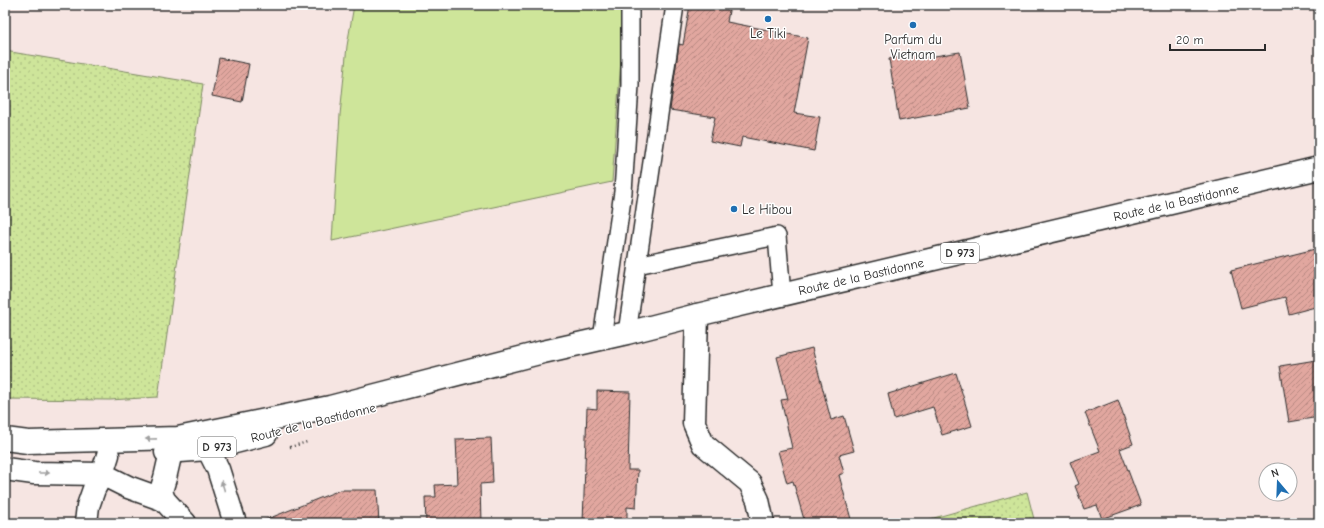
<svg xmlns="http://www.w3.org/2000/svg" width="1324" height="528" font-family="'Comic Neue',sans-serif">
	<style>
		.grass { fill: url(#grass-dots); stroke: #7c8862 }
		.garden { fill: #cee59a; stroke: #7c8862 }
		.building { fill: url(#building-hatch); stroke: #2b2b2b }
		.lines { fill: none; stroke-linecap: round; stroke-linejoin: round }
		.lane-casing { stroke: #2b2b2b; stroke-width: 20 }
		.street-casing { stroke: #2b2b2b; stroke-width: 25 }
		.primary-casing { stroke: #2b2b2b; stroke-width: 25 }
		.path { stroke: #2b2b2b; stroke-width: 2.5; stroke-dasharray: 1 3; stroke-linecap: butt }
		.lane { stroke: #fff; stroke-width: 17 }
		.street { stroke: #fff; stroke-width: 22 }
		.primary { stroke: #fff; stroke-width: 22 }
		.oneway { fill: #a0a0a0 }
		.poi-dot { fill: #1f6fb2; stroke: #fff; stroke-width: 1.5 }
		.labels { text-anchor: middle; stroke-width: 3; stroke-linejoin: round; paint-order: stroke }
		.shield { fill: #fff; stroke: #6b6b6b; stroke-width: 1 }
		.shield-label { font-size: 12px; font-weight: bold; fill: #2b2b2b }
		.poi-label { font-size: 13px; fill: #2b2b2b; stroke: #fff }
		.street-label { font-size: 13px; fill: #2b2b2b; stroke: #fff }
	</style>
	<defs>
		<pattern id="grass-dots" width="8" height="8" patternUnits="userSpaceOnUse"><rect width="8" height="8" fill="#cee59a"/><path d="M2 2h.1M6 6h.1" fill="none" stroke="#b1c585" stroke-width="1.8" stroke-linecap="round"/></pattern>
		<pattern id="building-hatch" width="6" height="6" patternUnits="userSpaceOnUse"><rect width="6" height="6" fill="#e1a79f"/><path d="M-1 1l2-2M0 6l6-6M5 7l2-2" fill="none" stroke="#b78882"/></pattern>
	</defs>
	<rect width="100%" height="100%" fill="#f6e5e2"/>
	<filter id="ink" filterUnits="userSpaceOnUse"><feTurbulence type="fractalNoise" baseFrequency=".025" numOctaves="2"/><feDisplacementMap in="SourceGraphic" scale="8" xChannelSelector="R" yChannelSelector="G"/><feConvolveMatrix kernelMatrix="1 2 1 2 8 2 1 2 1" color-interpolation-filters="sRGB"/></filter>
	<g filter="url(#ink)">
		<g class="grass">
			<polygon points="5,51 203,84 158,397 110,400 5,399"/>
			<polygon points="1027,492 1035,523 916,523"/>
		</g>
		<polygon class="garden" points="354,5 625,5 612,182 332,241 340,115 347,46"/>
		<g class="building">
			<polygon points="690,5 730,5 727,22 808,38 794,113 820,117 814,151 742,137 740,147 710,141 715,117 670,110 679,44 683,45"/>
			<polygon points="960,52 970,108 899,121 889,59 922,53 922,58"/>
			<polygon points="219,58 249,64 242,102 212,96"/>
			<polygon points="1319,248 1319,306 1289,314 1285,297 1241,308 1231,270"/>
			<polygon points="812,348 831,420 844,416 854,451 839,455 844,473 839,475 852,523 805,523 793,481 787,483 778,451 792,448 781,400 788,399 777,357"/>
			<polygon points="1316,360 1319,377 1319,417 1289,422 1280,366"/>
			<polygon points="956,373 972,426 942,435 933,407 894,419 888,394"/>
			<polygon points="597,391 630,392 628,470 638,470 636,508 627,507 627,523 583,523 587,408 597,409"/>
			<polygon points="1118,400 1133,444 1120,449 1141,505 1102,519 1097,505 1084,509 1075,486 1079,484 1070,462 1100,451 1085,413"/>
			<polygon points="491,438 493,483 480,484 481,523 426,523 425,497 436,497 435,485 458,484 456,439"/>
			<polygon points="340,490 377,490 379,523 260,523 260,522"/>
		</g>
		<g class="lines">
			<g class="lane-casing">
				<g id="lane">
					<polyline points="637,265 777,236 782,295"/>
					<polyline points="627,333 675,5"/>
					<polyline points="602,339 623,192 630,85 630,5"/>
				</g>
			</g>
			<g class="street-casing">
				<g id="street">
					<polyline points="697,315 694,423 703,444 750,483 758,500 763,523"/>
					<polyline points="193,440 195,440 208,449 218,469 235,523"/>
					<polyline points="5,469 34,473 102,474 128,487 164,500"/>
					<polyline points="86,523 88,506 94,489 102,474 108,455"/>
					<polyline points="185,523 164,500 161,491 165,478 171,452 187,444"/>
				</g>
			</g>
			<g class="primary-casing">
				<g id="primary">
					<polyline points="5,439 28,442 178,438 330,407 543,352 627,333 697,315 1319,168"/>
					<polyline points="166,452 208,449 266,434"/>
				</g>
			</g>
			<polyline class="path" points="290,447 307,442"/>
			<use href="#lane" class="lane"/>
			<use href="#street" class="street"/>
			<use href="#primary" class="primary"/>
		</g>
		<defs><path id="oneway-solid" d="M-6-.8H1V-3.2L6.5 0L1 3.2V.8H-6Z"/></defs>
		<g class="oneway">
			<use href="#oneway-solid" transform="translate(151 439) rotate(179)"/>
			<use href="#oneway-solid" transform="translate(44 473)"/>
			<use href="#oneway-solid" transform="translate(223 486) rotate(-107)"/>
		</g>
	</g>
	<g class="poi-dot">
		<circle cx="768" cy="19" r="4"/>
		<circle cx="913" cy="25" r="4"/>
		<circle cx="734" cy="209" r="4"/>
	</g>
	<g class="labels">
		<g class="shield">
			<rect x="941" y="243" width="38" height="20" rx="3"/>
			<rect x="198" y="437" width="38" height="20" rx="3"/>
		</g>
		<g class="shield-label">
			<text x="960" y="257">D 973</text>
			<text x="217" y="451">D 973</text>
		</g>
		<g class="poi-label">
			<text x="768" y="38">Le Tiki</text>
			<text x="913" y="44">Parfum du<tspan x="913" dy="15">Vietnam</tspan></text>
			<text x="742" y="214" text-anchor="start">Le Hibou</text>
		</g>
		<g class="street-label">
			<text transform="translate(1176 202) rotate(-13)" y="5">Route de la Bastidonne</text>
			<text transform="translate(861 276) rotate(-13)" y="5">Route de la Bastidonne</text>
			<text transform="translate(313 422) rotate(-14)" y="5">Route de la Bastidonne</text>
		</g>
	</g>
	<rect width="1324" height="528" fill="none" stroke="#fff" stroke-width="20"/>
	<rect x="10" y="10" width="1304" height="508" fill="none" stroke="#2b2b2b" stroke-width="1.5" filter="url(#ink)"/>
	<g transform="translate(1278 482) rotate(341)"><circle r="19" fill="#ffffff" stroke="#aaaaaa"/>
	<path d="M0-3L7 15L0 10L-7 15Z" fill="#1f6fb2"/>
	<text y="-6" font-size="11" font-weight="bold" text-anchor="middle" fill="#2b2b2b">N</text>
	</g>
	<path d="M1170 44v6h95v-6" fill="none" stroke="#2b2b2b" stroke-width="2"/>
	<text x="1176" y="44" font-size="12" fill="#2b2b2b" stroke="#ffffff" stroke-width="3" paint-order="stroke">20 m</text>
</svg>
